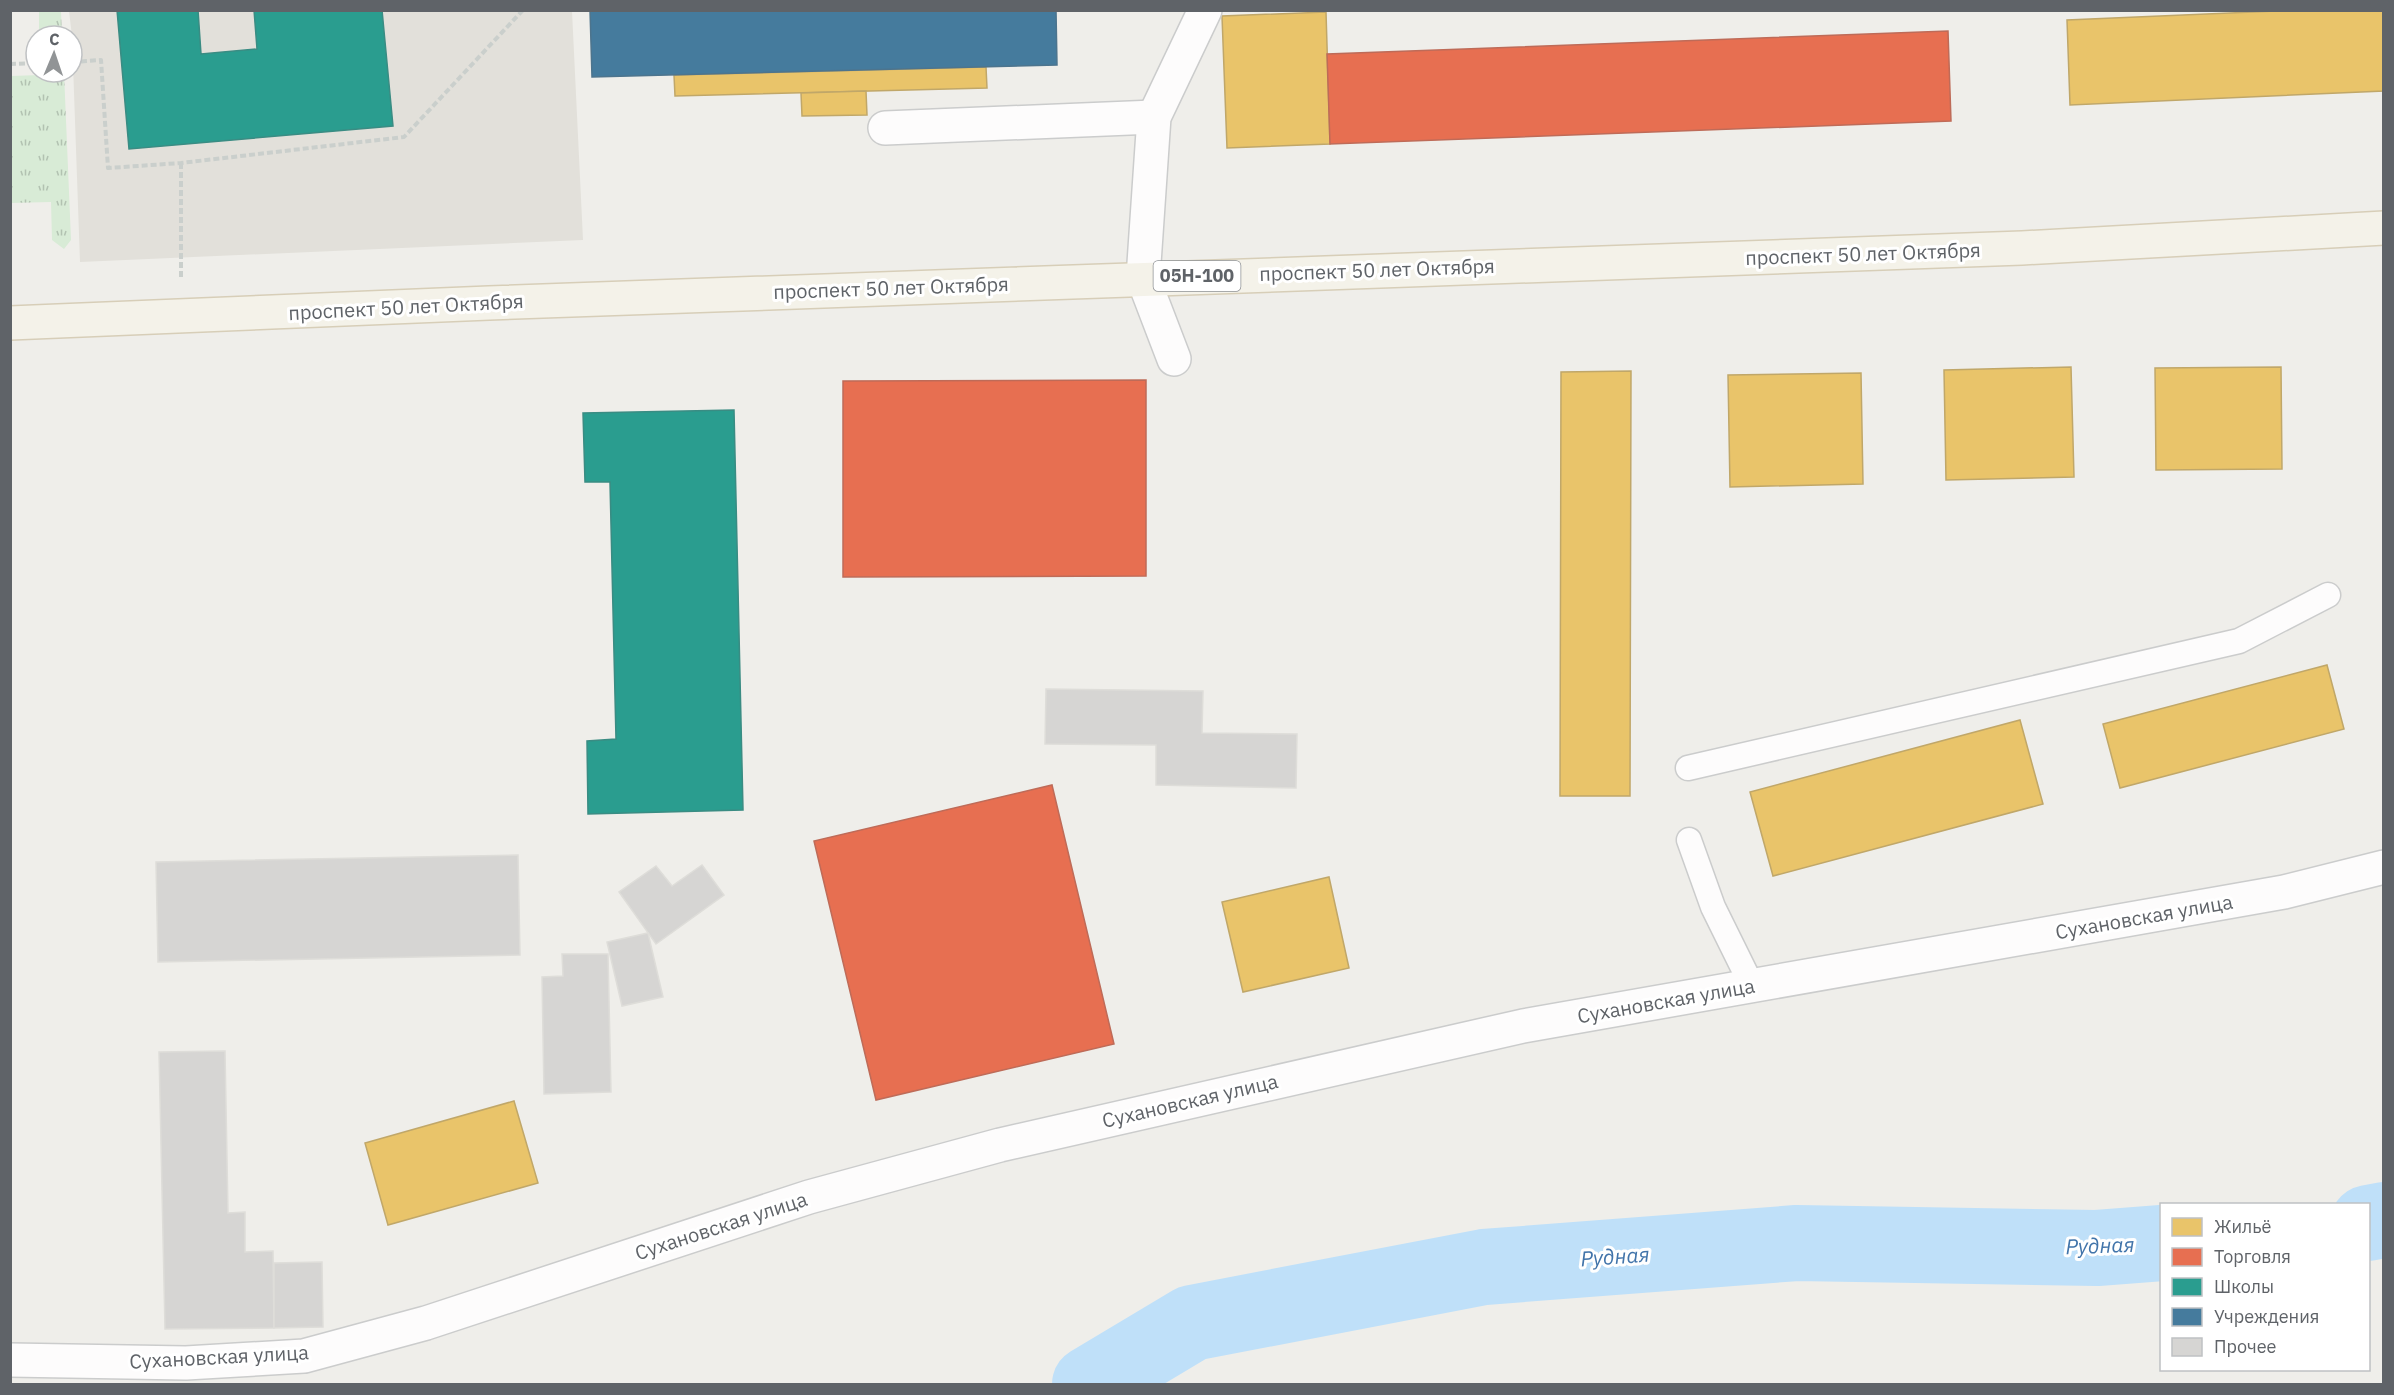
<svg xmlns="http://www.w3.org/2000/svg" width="2394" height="1395" font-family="'IBM Plex Sans',sans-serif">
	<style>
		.education { fill: #e2e0da }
		.grass { fill: url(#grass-tufts) }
		.homes { fill: #e9c46a; stroke: #c0a769; stroke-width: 1.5 }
		.shops { fill: #e76f51; stroke: #be6b58; stroke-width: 1.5 }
		.schools { fill: #2a9d8f; stroke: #3a8c83; stroke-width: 1.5 }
		.public { fill: #457b9d; stroke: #4d748d; stroke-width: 1.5 }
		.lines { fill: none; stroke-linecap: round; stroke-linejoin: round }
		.river { stroke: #bfe0f9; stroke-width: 76 }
		.building { fill: #d6d5d3; stroke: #deddd9; stroke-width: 1.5 }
		.service-casing { stroke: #cbcccc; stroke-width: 27 }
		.minor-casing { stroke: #cbcccc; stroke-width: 36 }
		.primary-casing { stroke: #d7ceb8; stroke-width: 36 }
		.path { stroke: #cacfcc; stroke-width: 4; stroke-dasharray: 6 3; stroke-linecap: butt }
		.service { stroke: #fdfcfc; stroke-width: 24 }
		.minor { stroke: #fdfcfc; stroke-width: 33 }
		.primary { stroke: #f4f2e9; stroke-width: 33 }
		.labels { text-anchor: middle; stroke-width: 6; stroke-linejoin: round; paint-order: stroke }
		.shield { fill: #fff; stroke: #8f9295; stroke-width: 1.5 }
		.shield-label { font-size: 18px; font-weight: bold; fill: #5f6368 }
		.street-label { font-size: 20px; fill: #5f6368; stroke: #fff }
		.water-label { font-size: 21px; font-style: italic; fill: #4174aa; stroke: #fff }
	</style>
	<defs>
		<pattern id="grass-tufts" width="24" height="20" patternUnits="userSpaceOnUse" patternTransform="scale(1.5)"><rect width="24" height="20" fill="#d8ebd6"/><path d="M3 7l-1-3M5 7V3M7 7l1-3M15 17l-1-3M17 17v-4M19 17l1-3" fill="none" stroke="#b2c2b1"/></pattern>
	</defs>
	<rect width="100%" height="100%" fill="#efeeea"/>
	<polygon class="education" points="69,11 572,11 583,240 80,262 72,36"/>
	<g class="grass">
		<polygon points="39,11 61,11 62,36 39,36"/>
		<polygon points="40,72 64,72 71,240 64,249 52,240 51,202 11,203 11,76 40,75"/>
	</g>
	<g class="homes">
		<polygon points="2297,10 2384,10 2384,91 2070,105 2067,20"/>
		<polygon points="1326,12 1330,144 1227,148 1222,16"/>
		<polygon points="986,67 987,88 675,96 674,75"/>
		<polygon points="866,91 867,115 802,116 801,93"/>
		<polygon points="2071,367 2074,477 1946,480 1944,370"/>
		<polygon points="2281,367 2282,469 2156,470 2155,368"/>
		<polygon points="1631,371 1630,796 1560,796 1561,372"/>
		<polygon points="1861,373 1863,484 1730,487 1728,375"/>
		<polygon points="2327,665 2344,729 2120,788 2103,724"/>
		<polygon points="2020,720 2043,804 1773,876 1750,792"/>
		<polygon points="1329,877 1349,968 1243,992 1222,902"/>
		<polygon points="514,1101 538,1183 388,1225 365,1143"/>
	</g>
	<g class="shops">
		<polygon points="1948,31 1951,121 1330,144 1327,54"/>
		<polygon points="1146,380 1146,576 843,577 843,381"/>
		<polygon points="1052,785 1114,1044 876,1100 814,841"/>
	</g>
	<g class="schools">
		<polygon points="117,10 198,10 201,54 257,49 254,10 382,10 393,126 129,149"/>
		<polygon points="734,410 743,810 588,814 587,741 616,739 610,482 585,482 583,413"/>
	</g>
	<polygon class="public" points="590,10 1056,10 1057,65 592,77"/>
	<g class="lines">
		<g class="river">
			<polyline points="2368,1223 2384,1220"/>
			<polyline points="1090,1384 1192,1323 1484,1267 1797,1243 2097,1248 2162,1243"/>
		</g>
	</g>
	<g class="building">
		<polygon points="1046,689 1203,691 1202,733 1297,734 1296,788 1156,785 1156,745 1045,744"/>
		<polygon points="518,855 520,955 158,962 156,862"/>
		<polygon points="702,865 724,895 656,944 619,892 656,866 672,886"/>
		<polygon points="648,933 663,997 622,1006 607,942"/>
		<polygon points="562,954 608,954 611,1092 544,1094 542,977 563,976"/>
		<polygon points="225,1051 228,1213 245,1212 245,1252 273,1251 274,1328 165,1329 159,1052"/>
		<polygon points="322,1262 323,1327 274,1328 274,1263"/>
	</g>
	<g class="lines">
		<g class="service-casing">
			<g id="service">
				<polyline points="1688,768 2239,641 2328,595"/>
				<polyline points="1689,840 1713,907 1752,986"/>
			</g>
		</g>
		<g class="minor-casing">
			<g id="minor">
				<polyline points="885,128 1154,117"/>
				<polyline points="1174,359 1143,278 1154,117 1205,10"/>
				<polyline points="10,1360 186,1363 304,1356 426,1323 809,1197 1000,1145 1523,1026 2284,892 2384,867"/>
			</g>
		</g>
		<g class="primary-casing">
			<polyline id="primary" points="10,323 489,303 2022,248 2384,228"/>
		</g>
		<g class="path">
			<polyline points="72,62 101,60 108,168 181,163 404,137 523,10"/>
			<polyline points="10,64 36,63"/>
			<polyline points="181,277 181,163"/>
		</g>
		<use href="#service" class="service"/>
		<use href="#minor" class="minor"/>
		<use href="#primary" class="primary"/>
	</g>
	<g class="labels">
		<rect class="shield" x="1153.5" y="261" width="87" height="30" rx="4.5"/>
		<g class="shield-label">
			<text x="1197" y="282">05Н-100</text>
		</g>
		<g class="street-label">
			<text transform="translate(1863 254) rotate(-2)" y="7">проспект 50 лет Октября</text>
			<text transform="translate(1377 270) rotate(-2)" y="7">проспект 50 лет Октября</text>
			<text transform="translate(891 288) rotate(-2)" y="7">проспект 50 лет Октября</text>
			<text transform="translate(406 307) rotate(-3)" y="7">проспект 50 лет Октября</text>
			<text transform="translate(2144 917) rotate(-10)" y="7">Сухановская улица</text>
			<text transform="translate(1666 1001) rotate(-10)" y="7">Сухановская улица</text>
			<text transform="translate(1190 1101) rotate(-13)" y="7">Сухановская улица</text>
			<text transform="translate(721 1226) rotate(-18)" y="7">Сухановская улица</text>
			<text transform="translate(219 1357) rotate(-3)" y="7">Сухановская улица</text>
		</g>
		<g class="water-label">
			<text transform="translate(2100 1246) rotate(-2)" y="7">Рудная</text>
			<text transform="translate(1615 1257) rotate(-4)" y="7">Рудная</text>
		</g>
	</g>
	<rect width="2394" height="1395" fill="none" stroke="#5f6368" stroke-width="24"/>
	<rect x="2160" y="1203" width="210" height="168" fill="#ffffff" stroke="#bfc1c3" stroke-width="1.5"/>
	<rect x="2172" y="1218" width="30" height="18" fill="#e9c46a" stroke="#bfc1c3" stroke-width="1.5"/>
	<text x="2214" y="1233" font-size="18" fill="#5f6368">Жильё</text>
	<rect x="2172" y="1248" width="30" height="18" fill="#e76f51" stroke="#bfc1c3" stroke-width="1.5"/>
	<text x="2214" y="1263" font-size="18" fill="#5f6368">Торговля</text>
	<rect x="2172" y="1278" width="30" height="18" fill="#2a9d8f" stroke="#bfc1c3" stroke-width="1.5"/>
	<text x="2214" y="1293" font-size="18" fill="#5f6368">Школы</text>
	<rect x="2172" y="1308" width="30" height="18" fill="#457b9d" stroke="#bfc1c3" stroke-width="1.5"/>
	<text x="2214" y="1323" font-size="18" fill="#5f6368">Учреждения</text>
	<rect x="2172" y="1338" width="30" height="18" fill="#d6d5d3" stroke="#bfc1c3" stroke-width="1.5"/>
	<text x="2214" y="1353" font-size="18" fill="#5f6368">Прочее</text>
	<g transform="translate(54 54) rotate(2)"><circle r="28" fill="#ffffff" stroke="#bfc1c3" stroke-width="1.5"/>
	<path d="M0-4.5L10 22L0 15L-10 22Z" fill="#919496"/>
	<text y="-9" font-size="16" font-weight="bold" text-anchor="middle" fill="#5f6368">С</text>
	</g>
</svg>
